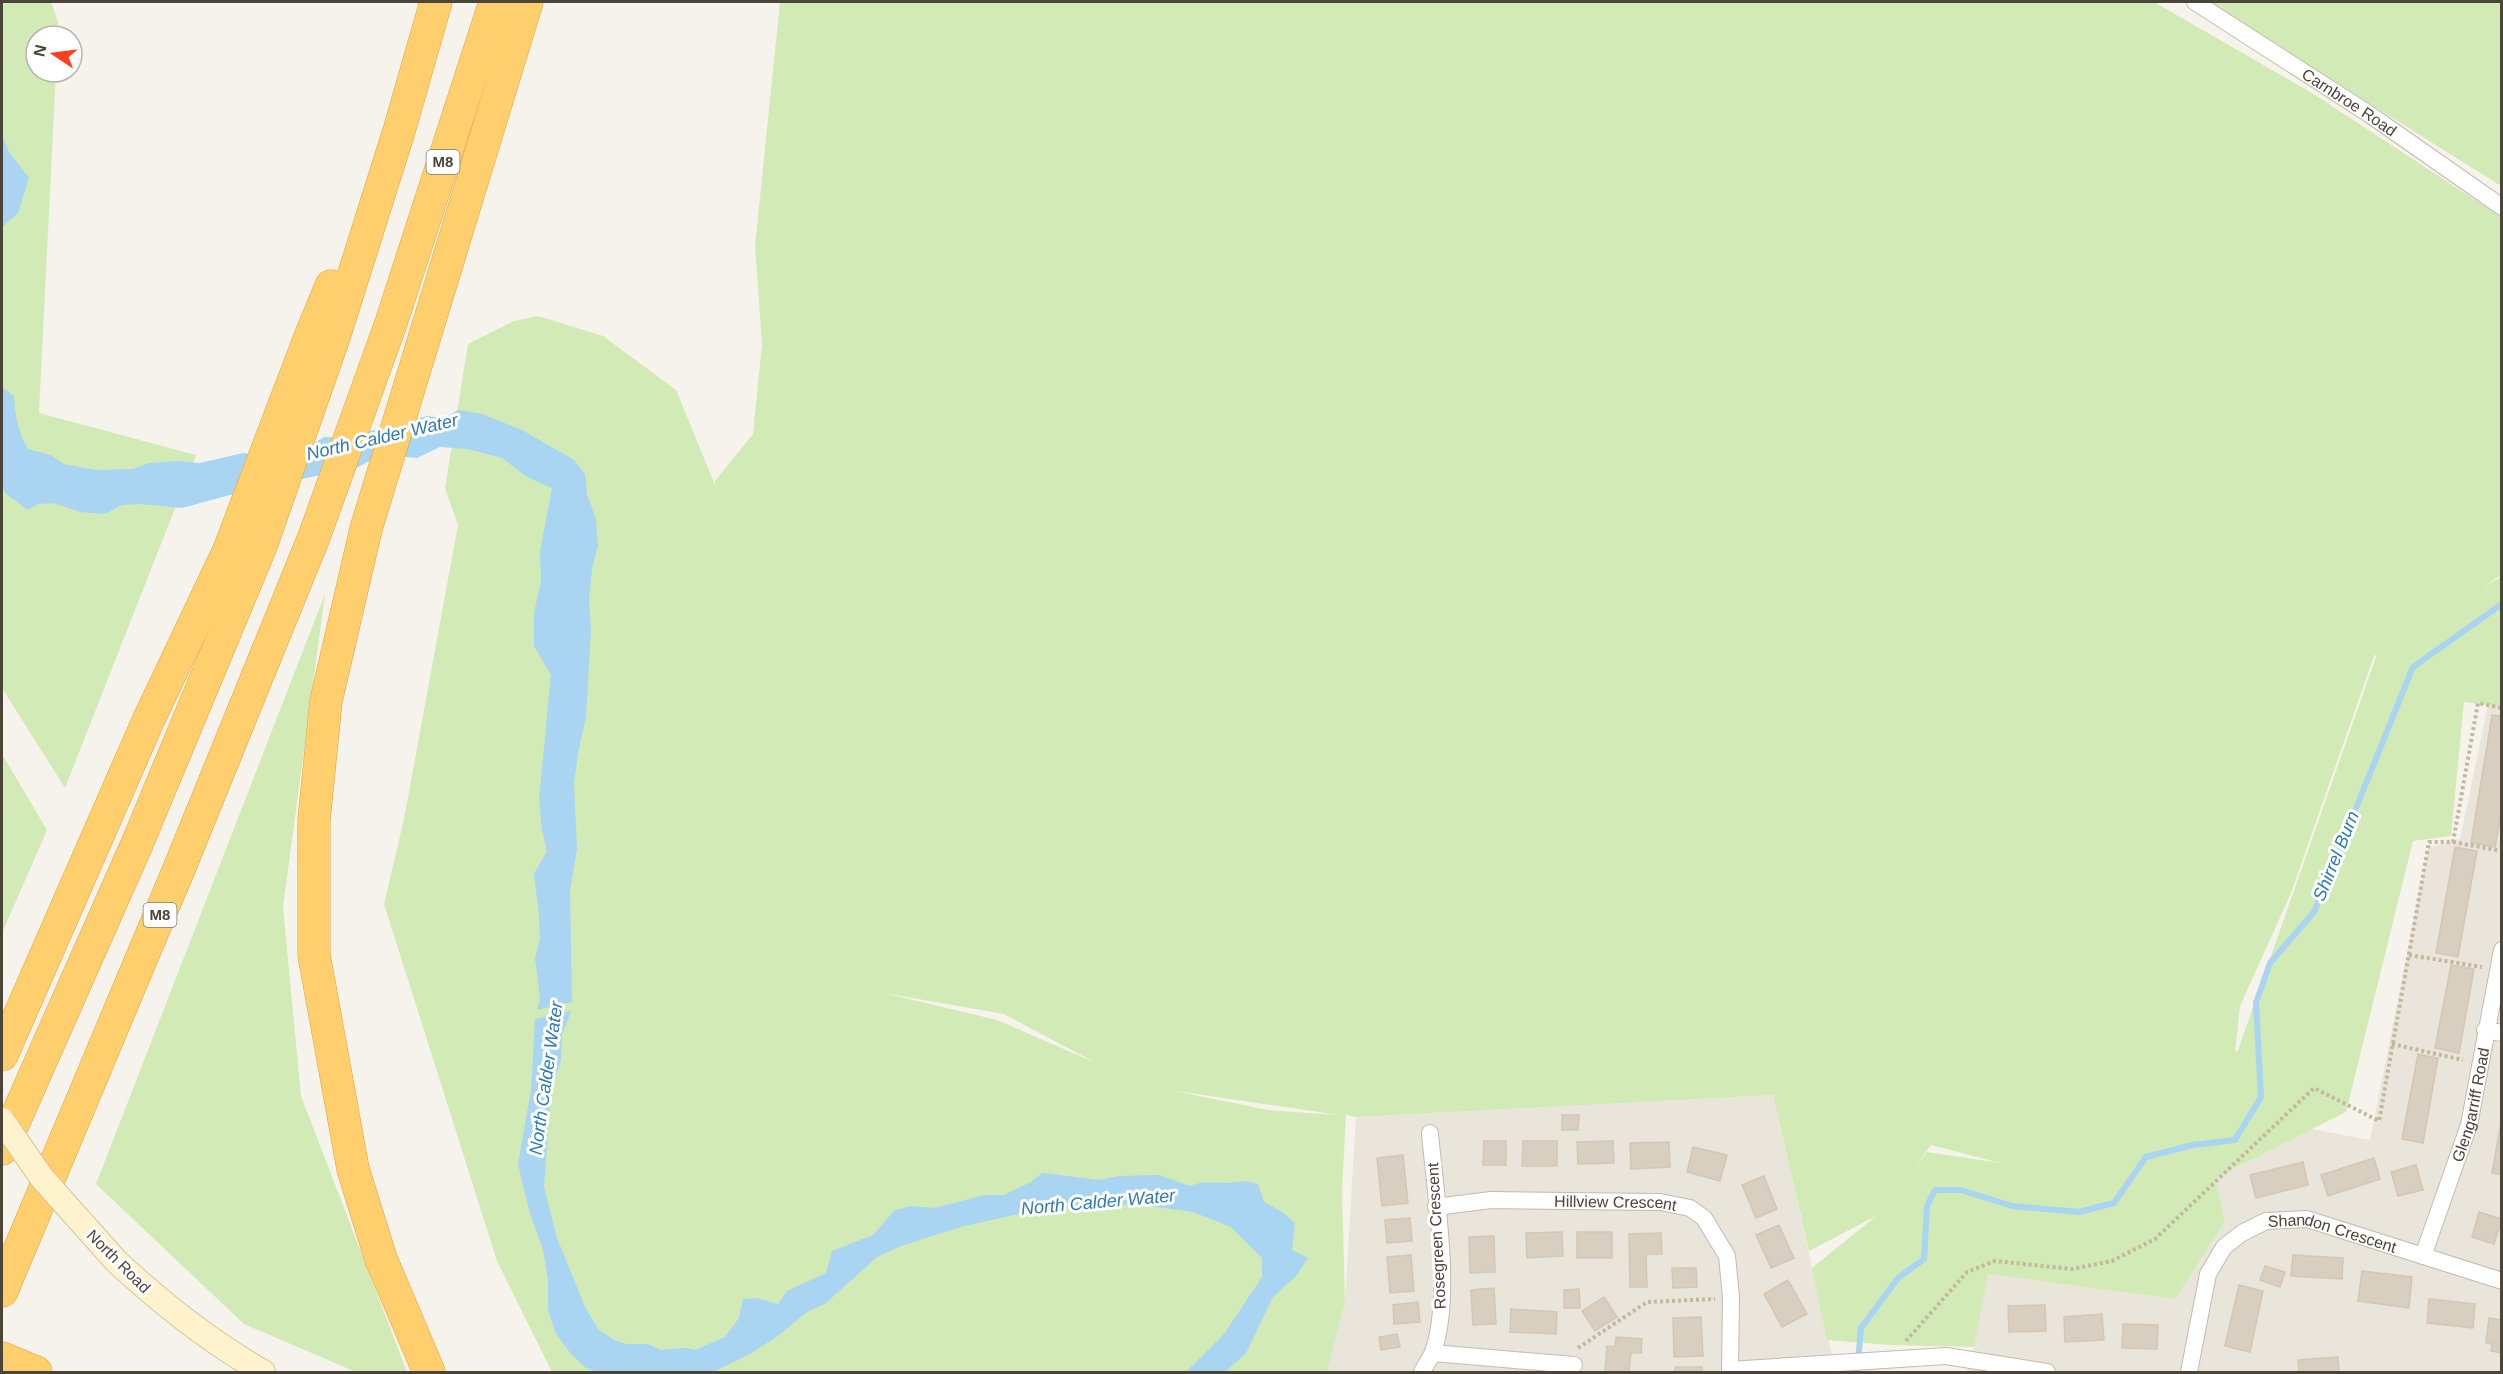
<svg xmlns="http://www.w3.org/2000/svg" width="2503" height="1374" font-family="Helvetica,sans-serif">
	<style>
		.residential { fill: #eae5da }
		.green { fill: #d2eab5; fill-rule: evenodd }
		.water { fill: #a9d4f2 }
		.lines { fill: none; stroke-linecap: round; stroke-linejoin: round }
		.stream { stroke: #a9d4f2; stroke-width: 6 }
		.building { fill: #d8cfc1; stroke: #d3c7b4; stroke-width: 1.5 }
		.street-casing { stroke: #c2bbae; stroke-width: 18 }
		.secondary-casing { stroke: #d6c79b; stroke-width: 26 }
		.highway-casing { stroke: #e0a43c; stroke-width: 33 }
		.path { stroke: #c4b79f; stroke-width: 4; stroke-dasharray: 3 3; stroke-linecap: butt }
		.street { stroke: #fff; stroke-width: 16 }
		.secondary { stroke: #fff3cd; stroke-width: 24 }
		.highway { stroke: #ffcf6e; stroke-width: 32 }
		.secondary-bridge-casing { stroke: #d6c79b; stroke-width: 26; stroke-linecap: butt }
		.secondary-bridge { stroke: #fff3cd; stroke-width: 24 }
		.labels { text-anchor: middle; stroke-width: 6; stroke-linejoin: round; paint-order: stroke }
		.shield { fill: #fff; stroke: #817c74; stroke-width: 1.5 }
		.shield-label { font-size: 15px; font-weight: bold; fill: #4b4439 }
		.street-label { font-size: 16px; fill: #4b4439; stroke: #fff }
		.water-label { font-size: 18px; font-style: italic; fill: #2e7ab2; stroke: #fff }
	</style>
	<rect width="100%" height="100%" fill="#f6f3ec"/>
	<g class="residential">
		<polygon points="2488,705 2501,707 2501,1372 1966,1372 1974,1347 1987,1274 2175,1299 2225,1222 2215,1178 2311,1129 2370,1140 2428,848 2460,839"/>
		<polygon points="1773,1095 1836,1372 1327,1372 1345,1301 1356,1117"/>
	</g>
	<g class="green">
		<polygon points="2,2 51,2 58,22 57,36 36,36 36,72 56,72 39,413 196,455 65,788 2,688"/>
		<path d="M 780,2 L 2154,2 L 2312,93 L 2501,217 L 2501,575 L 2482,588 L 2501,577 L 2501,707 L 2464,702 L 2451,836 L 2413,841 L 2346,1112 L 2215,1178 L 2225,1222 L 2175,1299 L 1988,1274 L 1974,1347 L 1888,1345 L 1827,1340 L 1812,1268 L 1876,1216 L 1809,1251 L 1773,1095 L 1356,1117 L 1346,1115 L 1342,1191 L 1345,1301 L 1327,1372 L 552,1372 L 497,1261 L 384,904 L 404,819 L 458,525 L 445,488 L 468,344 L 514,321 L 538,316 L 603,336 L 676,390 L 715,485 L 715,481 L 753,434 L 762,344 L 755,246 ZM 2377,654 L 2238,1050 L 2235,1052 L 2240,1006 L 2291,893 L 2374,656 ZM 884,993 L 1004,1014 L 1096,1063 L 997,1020 ZM 1175,1091 L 1176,1091 L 1339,1115 L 1268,1110 ZM 1931,1145 L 2000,1163 L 1927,1152 L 1913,1170 Z"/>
		<polygon points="2208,2 2501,2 2501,186"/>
		<polygon points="325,594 283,907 301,1096 407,1372 356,1372 244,1324 96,1184"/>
		<polygon points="2,754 47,830 2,933"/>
	</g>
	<g class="water">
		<polygon points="2,134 9,152 29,178 18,213 2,227"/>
		<path d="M 2,387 L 14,396 C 15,415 18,432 28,449 L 50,455 L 64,464 L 95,470 L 133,469 L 149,463 L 179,461 L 200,463 L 243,453 L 259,455 L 307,448 L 324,437 L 343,438 L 427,416 L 444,418 L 458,410 L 482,414 L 522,430 L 574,460 L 585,474 L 587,494 L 596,520 L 598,545 L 592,569 L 589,600 L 591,629 L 586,717 L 578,753 L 574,784 L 577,849 L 570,890 L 572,1002 L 537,1010 L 540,999 L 535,958 L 540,939 L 539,915 L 534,874 L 547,851 L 542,830 L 539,799 L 551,675 L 534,646 L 534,613 L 541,581 L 540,552 L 552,488 L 527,477 L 502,458 L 467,449 L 440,447 L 417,458 L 398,456 L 371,460 L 358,467 L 241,492 L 182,508 L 140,504 L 122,505 L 105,514 L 80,512 L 53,503 L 38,504 L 28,510 L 5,493 L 2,485 Z"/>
		<path d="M 571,1011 L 562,1035 L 561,1061 L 551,1088 L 544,1187 L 557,1238 L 586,1309 L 599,1330 L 616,1341 L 627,1344 L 648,1344 L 661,1350 L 685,1348 L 695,1350 L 725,1337 L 739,1318 L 743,1299 L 756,1298 L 778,1304 L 787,1291 L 826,1273 L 832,1251 L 873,1235 L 895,1210 L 911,1206 L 934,1208 L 985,1195 L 1004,1195 L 1031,1182 L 1042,1173 L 1100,1180 L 1118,1176 L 1159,1175 L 1190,1186 C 1202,1181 1210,1183 1224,1183 C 1239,1183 1242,1179 1258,1184 L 1264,1202 L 1282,1212 L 1295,1223 L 1292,1250 L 1308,1258 L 1297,1275 L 1273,1297 L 1246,1353 L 1225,1372 L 1186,1372 L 1224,1334 L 1262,1277 L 1262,1258 L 1231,1227 L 1193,1212 L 1135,1204 L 1042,1209 L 964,1226 L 901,1246 L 877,1257 L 826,1303 L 807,1312 L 779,1335 L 750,1354 L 713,1372 L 597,1372 L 586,1368 L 571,1354 L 555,1332 L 548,1310 L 548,1280 L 543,1250 L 529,1210 L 518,1164 L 531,1090 L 535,1019 Z"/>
	</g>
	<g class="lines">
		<polyline class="stream" points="1857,1372 1861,1328 1898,1278 1924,1259 1927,1206 1935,1190 1961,1190 2012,1206 2079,1212 2114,1203 2146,1157 2193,1145 2235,1140 2261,1097 2256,1003 2270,963 2314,912 2413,667 2502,604"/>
	</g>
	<g class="building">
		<polygon points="2492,715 2502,716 2502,810 2495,847 2471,843"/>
		<polygon points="2455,847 2477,851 2458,957 2436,953"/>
		<polygon points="2451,965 2474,969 2459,1053 2435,1048"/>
		<polygon points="2418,1054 2438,1058 2423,1143 2402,1139"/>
		<polygon points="1562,1115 1579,1115 1578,1130 1562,1130"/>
		<polygon points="2502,1117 2502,1175 2492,1173"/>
		<polygon points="1484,1141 1506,1141 1506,1165 1483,1165"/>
		<polygon points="1523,1141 1557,1141 1557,1166 1522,1166"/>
		<polygon points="1613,1141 1614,1163 1578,1164 1577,1142"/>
		<polygon points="1669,1142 1670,1167 1631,1169 1630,1143"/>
		<polygon points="1693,1147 1727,1155 1720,1181 1687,1172"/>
		<polygon points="1403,1155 1408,1203 1382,1206 1377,1158"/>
		<polygon points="2374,1158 2380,1179 2328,1196 2321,1175"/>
		<polygon points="2303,1162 2308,1185 2256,1198 2250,1175"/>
		<polygon points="2416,1165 2423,1190 2398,1196 2391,1172"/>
		<polygon points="1764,1176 1777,1209 1756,1218 1742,1185"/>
		<polygon points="2479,1212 2502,1219 2494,1244 2472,1237"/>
		<polygon points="1410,1218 1412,1241 1387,1243 1385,1220"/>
		<polygon points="1779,1225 1794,1258 1771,1268 1756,1235"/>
		<polygon points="1562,1232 1563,1256 1527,1258 1526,1233"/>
		<rect x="1577" y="1232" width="35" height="26"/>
		<polygon points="1661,1233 1662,1254 1646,1254 1647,1287 1630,1287 1629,1234"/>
		<polygon points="1494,1236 1495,1272 1470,1273 1469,1237"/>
		<polygon points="1411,1255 1414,1291 1390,1293 1387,1257"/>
		<polygon points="2293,1255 2343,1258 2342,1279 2291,1276"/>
		<polygon points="2265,1266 2285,1272 2280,1287 2260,1280"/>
		<polygon points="1672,1268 1696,1268 1697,1287 1673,1288"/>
		<polygon points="2362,1271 2412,1277 2409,1308 2358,1301"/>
		<polygon points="1788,1280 1807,1314 1782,1327 1764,1294"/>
		<polygon points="2239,1285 2263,1291 2250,1352 2225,1346"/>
		<polygon points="1494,1288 1496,1324 1473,1325 1471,1290"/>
		<polygon points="1579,1289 1580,1308 1564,1308 1564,1290"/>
		<polygon points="1604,1297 1617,1317 1595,1331 1582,1311"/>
		<polygon points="2429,1299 2475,1304 2473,1328 2427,1323"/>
		<polygon points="1418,1302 1420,1322 1394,1324 1393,1305"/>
		<polygon points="2045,1305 2046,1331 2009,1332 2008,1306"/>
		<polygon points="1511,1309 1557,1312 1556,1334 1510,1332"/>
		<polygon points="2102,1314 2104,1340 2065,1342 2064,1317"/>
		<polygon points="1701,1317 1703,1356 1674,1357 1673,1318"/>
		<polygon points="2489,1318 2502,1320 2502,1353 2491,1351 2492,1344 2486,1343"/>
		<polygon points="2123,1324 2158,1325 2157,1349 2122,1348"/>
		<polygon points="1397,1334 1400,1347 1381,1350 1379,1337"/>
		<polygon points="1616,1337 1642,1339 1641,1353 1631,1353 1629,1372 1605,1372 1607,1346 1615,1347"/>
		<polygon points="2338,1357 2339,1372 2299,1372 2298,1360"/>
		<rect x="1675" y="1367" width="27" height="5"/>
	</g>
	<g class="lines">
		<g class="street-casing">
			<g id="street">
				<path id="s1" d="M 2195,2 L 2369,114 L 2502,207"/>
				<polyline points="2485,1030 2502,1033"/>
				<path id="s2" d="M 1436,1207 L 1491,1200 L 1660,1202 L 1690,1208 L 1704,1218 L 1727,1256 L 1731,1297 L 1730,1372"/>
				<path id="s3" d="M 2423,1256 L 2469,1125 L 2502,950"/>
				<polyline points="1433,1353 1574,1365"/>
				<polyline points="1730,1370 1946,1356 2047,1372"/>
				<path d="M 1422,1372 C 1425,1366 1430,1359 1433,1352 C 1453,1295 1435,1194 1430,1133"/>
				<path id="s4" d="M 2189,1372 L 2208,1274 L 2224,1247 L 2242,1233 L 2266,1221 L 2307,1219 L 2502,1281"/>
			</g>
		</g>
		<g class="secondary-casing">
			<path id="secondary" d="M 116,1261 C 162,1304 209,1341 263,1372"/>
		</g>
		<g class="highway-casing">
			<g id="highway">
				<polyline points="2,1055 148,721 229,550 310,337 331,286"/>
				<polyline points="2,1149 137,844 261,546 334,337 399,131 436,2"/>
				<polyline points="2,1291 179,869 314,537 391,323 495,2"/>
				<polyline points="2,1358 36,1372"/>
				<polyline points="429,1372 381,1259 353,1169 314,955 314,820 326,701 366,529 527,2"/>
			</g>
		</g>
		<g class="path">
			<polyline points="2453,842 2502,851"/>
			<polyline points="2409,955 2482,967"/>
			<polyline points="2392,1044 2463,1060"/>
			<polyline points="1906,1341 1967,1272 1995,1261 2072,1269 2112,1261 2155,1239 2314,1088 2379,1121 2429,842 2453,842 2478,703 2502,708"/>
			<polyline points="1578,1348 1647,1302 1715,1299"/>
		</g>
		<use href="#street" class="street"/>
		<use href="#secondary" class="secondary"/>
		<use href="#highway" class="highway"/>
		<g class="secondary-bridge-casing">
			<polyline id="secondary-bridge" points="2,1120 42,1178 116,1261"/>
		</g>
		<use href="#secondary-bridge" class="secondary-bridge"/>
	</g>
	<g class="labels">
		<g class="shield">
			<rect x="426.5" y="150" width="33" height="24" rx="4.5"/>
			<rect x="143.5" y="903" width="33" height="24" rx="4.5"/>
		</g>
		<g class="shield-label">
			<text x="443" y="167">M8</text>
			<text x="160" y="920">M8</text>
		</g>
		<g class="street-label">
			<text dy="6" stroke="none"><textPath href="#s1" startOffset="184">Carnbroe Road</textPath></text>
			<text dy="6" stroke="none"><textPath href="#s3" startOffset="159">Glengarriff Road</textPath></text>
			<text dy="6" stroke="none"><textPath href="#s2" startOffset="180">Hillview Crescent</textPath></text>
			<text transform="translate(1436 1236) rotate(-93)" y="6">Rosegreen Crescent</text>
			<text dy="6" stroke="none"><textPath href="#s4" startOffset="249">Shandon Crescent</textPath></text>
			<text transform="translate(119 1261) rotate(45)" y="6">North Road</text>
		</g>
		<g class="water-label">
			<text transform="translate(382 437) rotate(-13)" y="6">North Calder Water</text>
			<text transform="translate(2336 856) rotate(-68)" y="6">Shirrel Burn</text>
			<text transform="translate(546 1078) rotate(-82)" y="6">North Calder Water</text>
			<text transform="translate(1098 1202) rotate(-5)" y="6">North Calder Water</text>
		</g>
	</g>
	<rect width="2503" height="1374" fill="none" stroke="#4b4439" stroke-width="6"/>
	<g transform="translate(54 54) rotate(283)"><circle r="28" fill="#ffffff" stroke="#b7b4b0" stroke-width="1.5"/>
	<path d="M0-4.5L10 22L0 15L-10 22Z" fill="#fc3f1d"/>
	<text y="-9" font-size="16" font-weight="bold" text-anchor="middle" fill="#4b4439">N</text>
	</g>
</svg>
